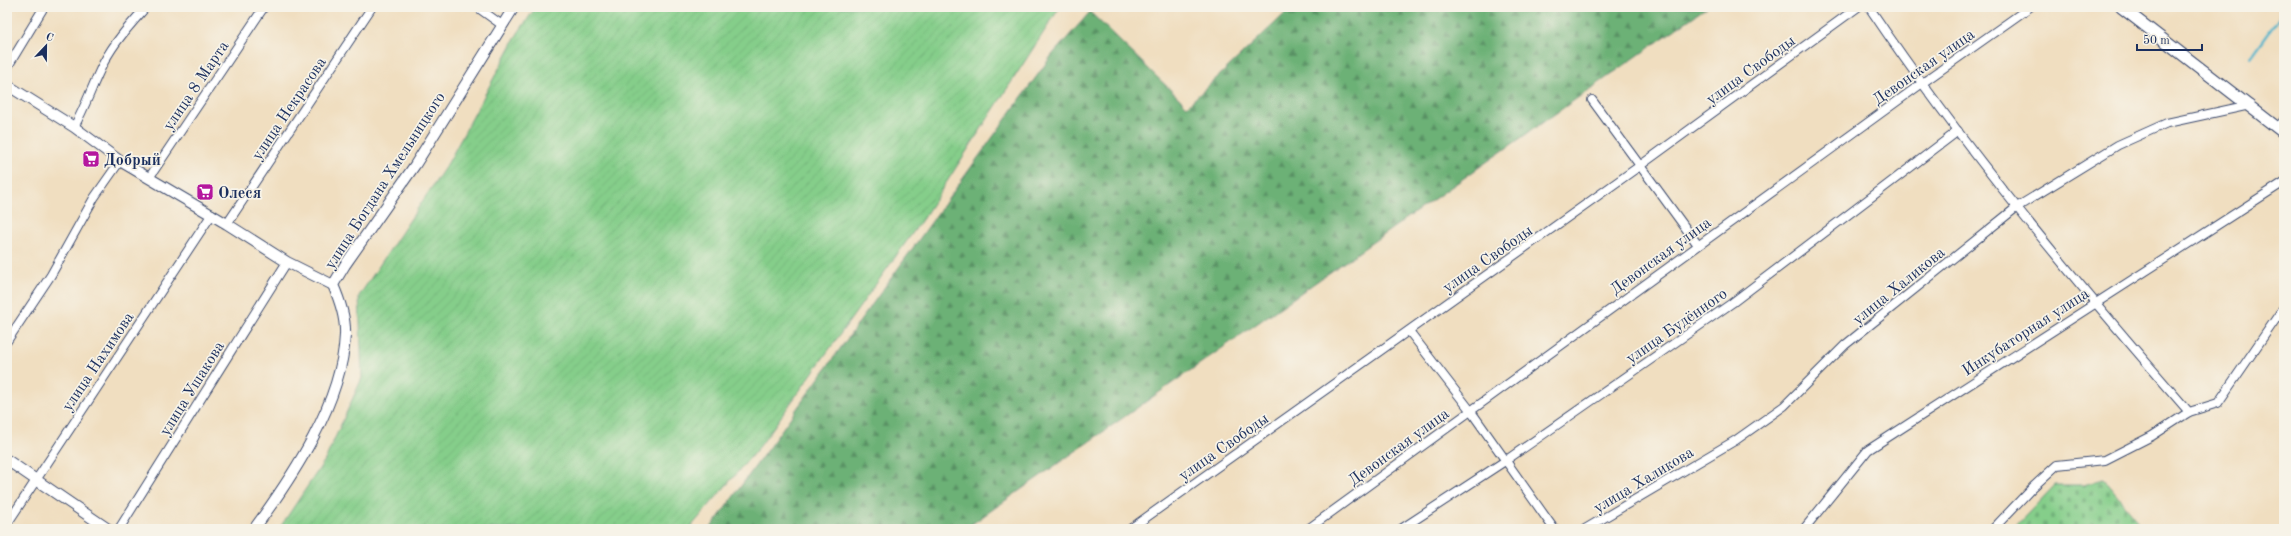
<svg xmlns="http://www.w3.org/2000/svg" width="2291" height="536" font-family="'Old Standard TT',serif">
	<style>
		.forest { fill: url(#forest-firs); stroke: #44706a }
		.cemetery { fill: url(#cemetery-stones); stroke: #507e74 }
		.garden { fill: url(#garden-furrows); stroke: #507e74 }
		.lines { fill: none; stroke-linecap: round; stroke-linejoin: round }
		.stream { stroke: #4cb3cb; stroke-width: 2.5 }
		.minor-casing { stroke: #3b496d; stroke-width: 10 }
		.tertiary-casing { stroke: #3b496d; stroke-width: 12 }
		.secondary-casing { stroke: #3b496d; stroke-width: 13 }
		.minor { stroke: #fff; stroke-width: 8 }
		.tertiary { stroke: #fff; stroke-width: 10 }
		.secondary { stroke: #fff; stroke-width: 11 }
		.labels { text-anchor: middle; stroke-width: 3.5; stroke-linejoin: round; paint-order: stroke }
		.street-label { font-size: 16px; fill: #1b2f5e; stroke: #f7f3e8 }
		.poi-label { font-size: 16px; font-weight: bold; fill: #1b2f5e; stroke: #f7f3e8; text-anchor: start }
	</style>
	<defs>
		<pattern id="forest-firs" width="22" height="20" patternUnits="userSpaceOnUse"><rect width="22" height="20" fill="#6cb176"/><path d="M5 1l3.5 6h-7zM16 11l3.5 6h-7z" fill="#589064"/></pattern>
		<pattern id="cemetery-stones" width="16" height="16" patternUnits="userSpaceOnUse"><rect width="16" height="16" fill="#85ce8a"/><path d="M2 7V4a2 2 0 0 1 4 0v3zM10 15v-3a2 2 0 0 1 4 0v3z" fill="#72b17a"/></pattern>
		<pattern id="garden-furrows" width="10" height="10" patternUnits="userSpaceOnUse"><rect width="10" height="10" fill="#85ce8a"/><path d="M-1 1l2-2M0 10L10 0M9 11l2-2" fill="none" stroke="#72b17a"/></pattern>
	</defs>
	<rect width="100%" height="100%" fill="#f7f3e8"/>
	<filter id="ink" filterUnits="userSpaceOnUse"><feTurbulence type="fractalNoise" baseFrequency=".025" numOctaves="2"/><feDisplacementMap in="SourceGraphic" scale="8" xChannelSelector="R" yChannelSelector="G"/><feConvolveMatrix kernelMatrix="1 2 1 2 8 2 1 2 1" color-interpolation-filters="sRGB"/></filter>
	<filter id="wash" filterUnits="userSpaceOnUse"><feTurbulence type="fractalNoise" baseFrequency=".012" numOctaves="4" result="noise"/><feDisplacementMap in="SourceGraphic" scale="16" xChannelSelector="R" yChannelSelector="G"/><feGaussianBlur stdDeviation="0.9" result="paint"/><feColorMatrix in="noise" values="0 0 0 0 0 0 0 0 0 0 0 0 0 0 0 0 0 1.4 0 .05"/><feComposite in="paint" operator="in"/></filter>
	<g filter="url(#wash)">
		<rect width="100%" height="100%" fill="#f0dec0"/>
		<polygon class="forest" points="1292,7 1707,7 965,529 710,529 1052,55 1090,12 1187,106"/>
		<polygon class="cemetery" points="2103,479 2145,529 2013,529 2055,485 2084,485"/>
		<polygon class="garden" points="536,7 1060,7 924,217 760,446 689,529 279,529 325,460 362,378 359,296 448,163 518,33"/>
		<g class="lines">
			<polyline class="stream" points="2251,57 2284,11"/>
		</g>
	</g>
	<g filter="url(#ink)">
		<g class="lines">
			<g class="minor-casing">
				<g id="minor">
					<polyline points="477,7 502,25"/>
					<path d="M 1869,7 C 1965,150 2076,282 2189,412"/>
					<polyline points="7,68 44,7"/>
					<polyline points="1592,100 1698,245"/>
					<path d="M 74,127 C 86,106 93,83 104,62 C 115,41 131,24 146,7"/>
					<polyline points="2278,128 2284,120"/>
					<polyline points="149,178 264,7"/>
					<polyline points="227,224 372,7"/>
					<polyline points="1409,331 1470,410 1554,529"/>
					<polyline points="7,341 51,275 94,198 120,161"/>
					<polyline points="7,524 212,214"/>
					<polyline points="119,529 287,262"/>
					<polyline points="1130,529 1641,165 1858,7"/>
					<polyline points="1308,529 1921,84 2030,7"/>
					<polyline points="1401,529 1505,461 1732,303 1958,131"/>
					<polyline points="1585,529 1736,440 1784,406 1845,345 2017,207 2118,145 2167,123 2250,105"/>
					<polyline points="1804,529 1868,450 2284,182"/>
					<polyline points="1993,529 2033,487 2057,465 2105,460 2152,436 2189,412 2218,403 2284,307"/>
				</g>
			</g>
			<g class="tertiary-casing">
				<g id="tertiary">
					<polyline points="7,85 74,127 120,161 227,224 287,262 333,285"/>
					<polyline points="7,460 108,529"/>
					<path d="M 254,529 C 293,476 342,403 345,335 C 346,318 340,301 333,285 L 345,265 L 415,165 L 514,7"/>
				</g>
			</g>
			<g class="secondary-casing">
				<polyline id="secondary" points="2121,7 2284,133"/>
			</g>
			<use href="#minor" class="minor"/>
			<use href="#tertiary" class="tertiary"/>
			<use href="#secondary" class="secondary"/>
		</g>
	</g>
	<defs>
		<g id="supermarket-square" transform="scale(0.9)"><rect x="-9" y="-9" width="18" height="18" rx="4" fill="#b5179e" stroke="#f7f3e8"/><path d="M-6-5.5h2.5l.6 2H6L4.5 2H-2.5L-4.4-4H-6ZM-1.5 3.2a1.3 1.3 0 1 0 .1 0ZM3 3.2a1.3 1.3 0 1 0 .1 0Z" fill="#fff"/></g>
	</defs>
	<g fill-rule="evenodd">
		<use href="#supermarket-square" x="91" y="159"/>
		<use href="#supermarket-square" x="205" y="192"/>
	</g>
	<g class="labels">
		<g class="street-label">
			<text transform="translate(1923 66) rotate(-35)" y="6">Девонская улица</text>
			<text transform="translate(1750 69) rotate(-36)" y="6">улица Свободы</text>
			<text transform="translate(195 85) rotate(-56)" y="6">улица 8 Марта</text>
			<text transform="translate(288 108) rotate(-56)" y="6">улица Некрасова</text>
			<text transform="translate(384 180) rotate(-57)" y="6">улица Богдана Хмельницкого</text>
			<text transform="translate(1660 255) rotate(-36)" y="6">Девонская улица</text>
			<text transform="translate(1487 258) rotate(-35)" y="6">улица Свободы</text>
			<text transform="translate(1898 285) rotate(-39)" y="6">улица Халикова</text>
			<text transform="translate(1676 325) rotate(-35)" y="6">улица Будённого</text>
			<text transform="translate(2025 331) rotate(-33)" y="6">Инкубаторная улица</text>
			<text transform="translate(97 361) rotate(-56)" y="6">улица Нахимова</text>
			<text transform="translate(191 388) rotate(-58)" y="6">улица Ушакова</text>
			<text transform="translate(1223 446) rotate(-35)" y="6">улица Свободы</text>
			<text transform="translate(1398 446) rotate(-36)" y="6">Девонская улица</text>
			<text transform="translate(1643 479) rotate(-31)" y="6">улица Халикова</text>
		</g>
		<g class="poi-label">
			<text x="104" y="165">Добрый</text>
			<text x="218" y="198">Олеся</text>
		</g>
	</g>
	<rect width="2291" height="536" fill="none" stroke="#f7f3e8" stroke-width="24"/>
	<g transform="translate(46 46) rotate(22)" stroke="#f7f3e8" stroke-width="3" paint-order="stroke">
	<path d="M0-3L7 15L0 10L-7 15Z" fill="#1b2f5e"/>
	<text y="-6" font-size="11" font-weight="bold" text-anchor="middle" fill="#1b2f5e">С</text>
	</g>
	<path d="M2137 44v6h65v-6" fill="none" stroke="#1b2f5e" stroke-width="2"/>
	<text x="2143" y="44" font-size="12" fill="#1b2f5e" stroke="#f7f3e8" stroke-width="3" paint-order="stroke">50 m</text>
</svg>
